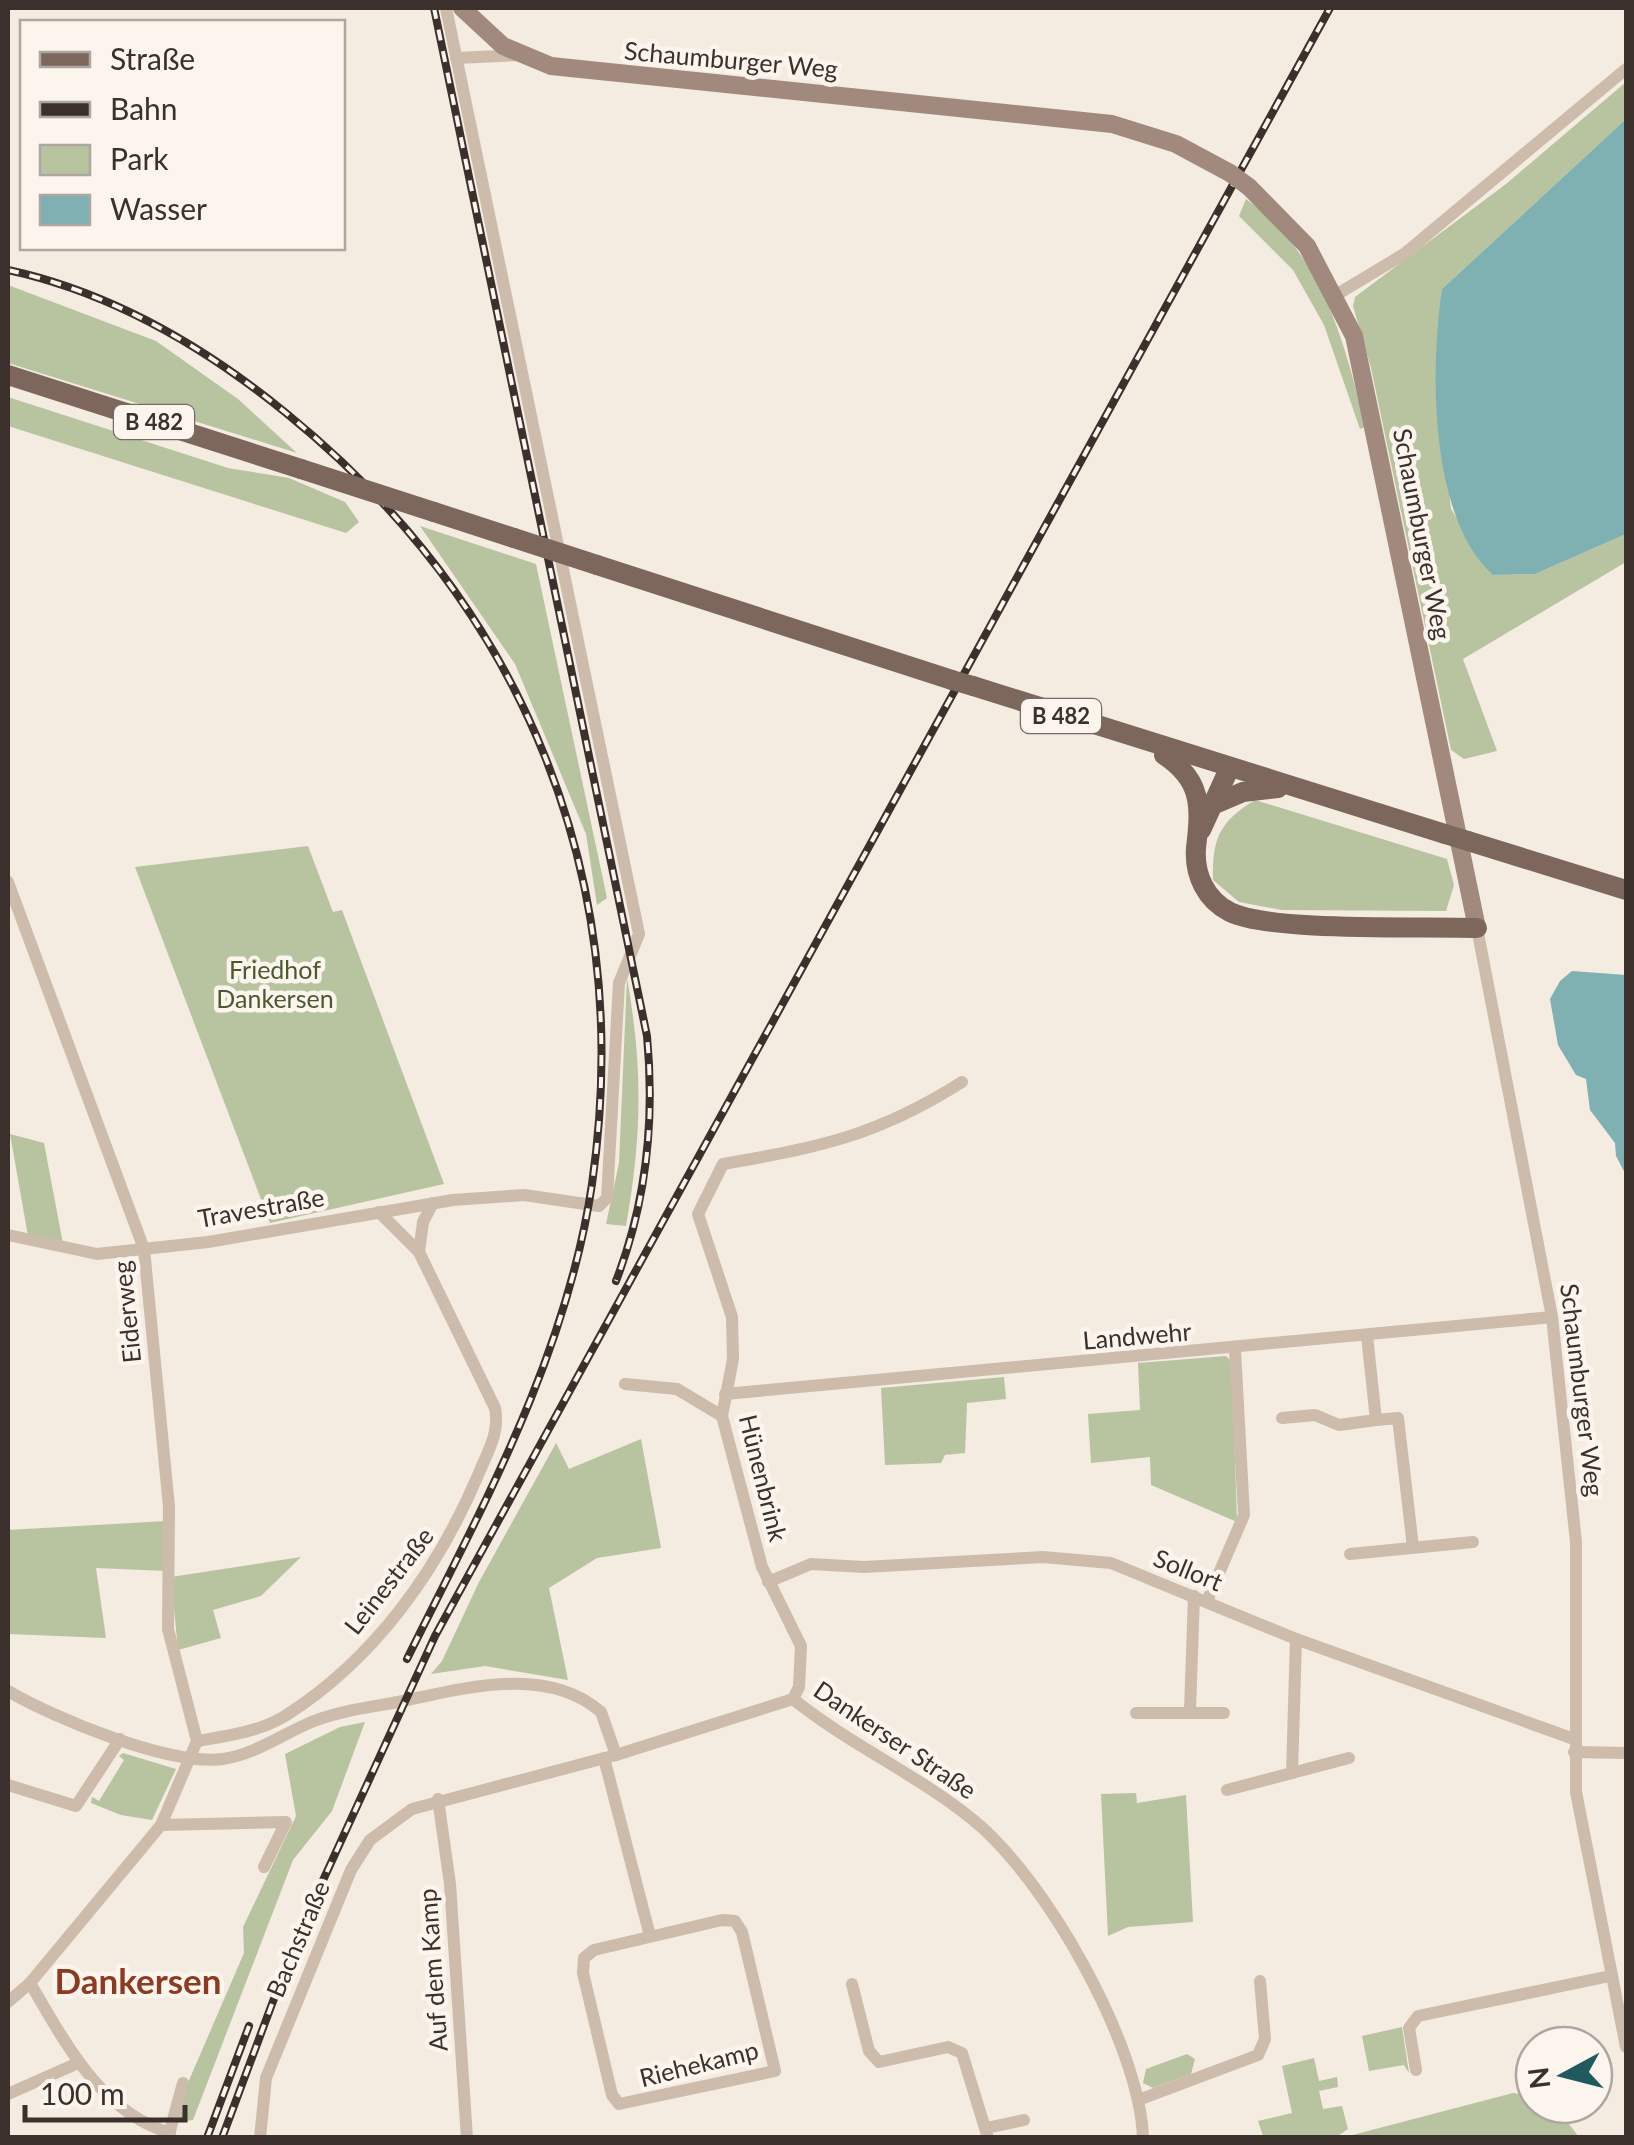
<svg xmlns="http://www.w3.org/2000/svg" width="1634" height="2145" font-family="Lato,sans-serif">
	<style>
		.green { fill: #b8c4a0 }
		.water { fill: #7fb0b2 }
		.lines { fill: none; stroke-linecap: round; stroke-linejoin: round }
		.street { stroke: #cdbbac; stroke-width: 12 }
		.secondary { stroke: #a18a7d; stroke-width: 18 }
		.primary { stroke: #7d675c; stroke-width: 20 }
		.rail-casing { stroke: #3b302b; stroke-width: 8 }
		.rail { stroke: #fbf5ee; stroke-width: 4; stroke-dasharray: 11; stroke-linecap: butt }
		.secondary-bridge { stroke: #a18a7d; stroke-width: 18 }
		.primary-bridge { stroke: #7d675c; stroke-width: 20 }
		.labels { text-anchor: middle; stroke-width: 9; stroke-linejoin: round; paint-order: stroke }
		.shield { fill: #fbf5ee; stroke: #756b66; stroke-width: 2.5 }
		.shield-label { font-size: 22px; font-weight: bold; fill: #3b302b }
		.street-label { font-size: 25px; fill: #3b302b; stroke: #fbf5ee }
		.park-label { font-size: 25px; fill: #4a5a2e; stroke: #fbf5ee }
		.district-label { font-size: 35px; font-weight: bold; fill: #8c3b22; stroke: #fbf5ee }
	</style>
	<rect width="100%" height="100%" fill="#f4ebe1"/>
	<g class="green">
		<polygon points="1626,82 1626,119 1442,289 1436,373 1451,509 1493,575 1535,574 1626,534 1626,562 1463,659 1497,751 1464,759 1451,750 1371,368 1353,306 1355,297 1506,184"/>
		<path d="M 1246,199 C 1322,253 1345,342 1365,427 L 1360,429 L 1324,325 L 1293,270 L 1239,216 Z"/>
		<polygon points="8,285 156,341 238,399 297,453 8,363"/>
		<polygon points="8,397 228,468 289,478 345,502 359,522 346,533 8,426"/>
		<polygon points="420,526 536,564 607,898 597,905 586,834 515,664"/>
		<path d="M 1255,800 L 1447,859 L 1454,885 L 1446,911 L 1282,910 L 1239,902 L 1213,880 C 1212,839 1219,822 1255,800 Z"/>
		<polygon points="308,846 333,912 342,910 444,1184 270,1223 135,867"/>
		<path d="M 627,978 C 643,1068 642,1135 626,1226 L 606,1224 L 619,1163 Z"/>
		<polygon points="10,1134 44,1143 63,1244 28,1236"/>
		<polygon points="1226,1356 1232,1362 1237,1522 1151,1485 1150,1457 1091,1463 1088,1414 1140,1410 1138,1363"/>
		<polygon points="1004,1377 1006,1399 967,1403 965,1453 945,1455 941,1463 885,1465 881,1388"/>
		<polygon points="641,1439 661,1548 597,1558 549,1588 568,1680 485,1666 431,1674 442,1661 479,1582 556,1443 569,1469"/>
		<polygon points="166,1521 166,1571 96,1568 106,1638 9,1634 8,1530"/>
		<polygon points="301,1557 261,1596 213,1610 221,1638 178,1650 171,1577"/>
		<polygon points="365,1722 332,1811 293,1860 193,2120 179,2122 187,2085 244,1953 243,1927 296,1816 285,1754 340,1727"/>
		<polygon points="123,1753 176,1769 152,1820 121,1815 91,1803 92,1797 99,1801 124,1760 119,1756"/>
		<polygon points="1136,1793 1137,1803 1186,1795 1193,1922 1128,1927 1108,1936 1101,1794"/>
		<polygon points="1402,2027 1409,2073 1404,2065 1369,2071 1362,2036"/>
		<polygon points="1187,2054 1195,2059 1191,2074 1153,2088 1143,2083 1146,2069"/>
		<polygon points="1314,2058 1319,2081 1337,2077 1338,2087 1319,2091 1323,2109 1342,2106 1348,2129 1336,2137 1259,2137 1263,2136 1258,2121 1292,2113 1282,2066"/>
		<polygon points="1513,2093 1534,2096 1534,2105 1554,2105 1579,2137 1345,2137"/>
	</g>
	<g class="water">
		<path d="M 1626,119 L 1626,534 L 1535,574 L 1493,575 C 1429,518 1430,369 1442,289 Z"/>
		<polygon points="1572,971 1626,975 1626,1175 1616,1156 1615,1143 1590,1110 1586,1079 1576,1075 1558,1045 1550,999 1560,981"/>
	</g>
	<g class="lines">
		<g class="street">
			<polyline points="456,58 520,55"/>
			<polyline points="1336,295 1404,254 1626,69"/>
			<polyline points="8,882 144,1249 169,1507 168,1629 197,1741 161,1825 30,1983 8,2002"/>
			<polyline points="1477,928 1552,1317 1576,1542 1576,1792 1626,2047"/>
			<polyline points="379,1212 419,1252"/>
			<polyline points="8,1235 97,1254 208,1242 453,1200 524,1195 599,1206 607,1198 619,983 639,934 446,8"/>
			<polyline points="1367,1336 1376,1420 1398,1418 1413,1547"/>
			<polyline points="625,1384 677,1389 722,1416"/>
			<polyline points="725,1394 1552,1317"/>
			<polyline points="1282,1418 1315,1415 1339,1425 1376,1420"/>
			<polyline points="1350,1554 1473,1542"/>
			<polyline points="768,1582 811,1564 864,1567 1043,1557 1111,1563 1296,1639 1574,1739"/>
			<polyline points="1207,1601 1244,1515 1235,1350"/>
			<path d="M 8,1691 C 54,1718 169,1766 223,1759 C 256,1754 284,1733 314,1721 C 342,1710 374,1707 403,1701 C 465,1688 547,1665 601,1712 L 616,1755"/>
			<path d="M 793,1699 L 799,1687 L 801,1646 L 762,1567 L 722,1416 L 733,1359 L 732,1317 L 698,1214 L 723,1164 C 820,1147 877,1136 962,1082"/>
			<path d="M 793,1699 C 849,1744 916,1774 972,1819 C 1045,1877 1140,2045 1143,2138"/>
			<polyline points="1190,1710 1194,1596"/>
			<polyline points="1136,1713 1224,1713"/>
			<path d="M 197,1741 C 226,1736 259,1732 285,1716 C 375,1659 438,1570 479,1473 C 488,1451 500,1432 495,1408 L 419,1252 L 423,1222 L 433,1203"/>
			<polyline points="1574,1752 1626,1753"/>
			<polyline points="604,1758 650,1936"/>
			<polyline points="1292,1773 1296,1639"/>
			<polyline points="8,1785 76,1806 120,1739"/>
			<polyline points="1227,1790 1349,1758"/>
			<polyline points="438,1799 450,1884 467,2138"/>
			<polyline points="161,1825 286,1822 264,1867"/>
			<polygon points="722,1920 735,1921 742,1932 775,2071 619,2104 612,2095 583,1973 584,1958 594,1950"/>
			<path d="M 30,1983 C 65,2042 100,2112 170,2133"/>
			<polyline points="852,1984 869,2051 879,2062 948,2047 962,2053 988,2138"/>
			<polyline points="1416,2070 1409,2028 1418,2016 1610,1976"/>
			<polyline points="8,2094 78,2063"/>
			<polyline points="1141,2099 1258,2055 1265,2039 1260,1981"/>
			<polyline points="986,2128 1024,2120"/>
			<polyline points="168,2138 183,2083"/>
			<polyline points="260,2138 266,2078 351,1870 370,1840 412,1809 616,1755 793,1699"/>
		</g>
		<g class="secondary">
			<polyline points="462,8 503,46 551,66 1112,124 1176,144 1230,173"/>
			<polyline points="1249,187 1307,246 1354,336 1477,928"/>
		</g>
		<g class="primary">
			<polyline points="8,375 301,469"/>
			<polyline points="434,512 514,538"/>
			<polyline points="597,565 952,680"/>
			<polyline points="973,686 1445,834"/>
			<path d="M 1164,755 C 1202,780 1201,806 1196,848 C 1194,875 1206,900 1230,912 C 1270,932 1424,926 1477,928"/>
			<polyline points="1217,803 1243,792 1278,788"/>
			<polyline points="1201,830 1229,769"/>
			<polyline points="1468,841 1626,890"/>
		</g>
		<g class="rail-casing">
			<g id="rail">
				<path d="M 434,8 L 647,1036 C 655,1121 647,1201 616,1281"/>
				<path d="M 8,270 C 110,292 205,347 286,413 C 524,606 636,878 592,1184 C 567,1355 482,1507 407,1659"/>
				<polyline points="207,2138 249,2026"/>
				<polyline points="222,2138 297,1937 435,1636 1330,8"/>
			</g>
		</g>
		<use href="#rail" class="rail"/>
		<polyline class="secondary-bridge" points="1230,173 1249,187"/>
		<g class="primary-bridge">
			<polyline points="301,469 434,512"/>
			<polyline points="514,538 597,565"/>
			<polyline points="952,680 973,686"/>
			<polyline points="1445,834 1468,841"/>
		</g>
	</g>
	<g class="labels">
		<g class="shield">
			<rect x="114" y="405" width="80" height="34" rx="8"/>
			<rect x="1021" y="699" width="80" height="34" rx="8"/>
		</g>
		<g class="shield-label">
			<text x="154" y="430">B 482</text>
			<text x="1061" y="724">B 482</text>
		</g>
		<g class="street-label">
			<text transform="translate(731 60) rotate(5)" y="9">Schaumburger Weg</text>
			<text transform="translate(1422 534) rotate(79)" y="9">Schaumburger Weg</text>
			<text transform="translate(261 1208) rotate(-10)" y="9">Travestraße</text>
			<text transform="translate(127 1312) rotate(-96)" y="9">Eiderweg</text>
			<text transform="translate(1137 1336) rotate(-5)" y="9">Landwehr</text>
			<text transform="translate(1582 1390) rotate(83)" y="9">Schaumburger Weg</text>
			<text transform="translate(763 1478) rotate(76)" y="9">Hünenbrink</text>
			<text transform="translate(1188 1570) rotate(22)" y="9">Sollort</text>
			<text transform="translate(389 1581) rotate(-52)" y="9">Leinestraße</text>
			<text transform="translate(895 1740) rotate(34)" y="9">Dankerser Straße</text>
			<text transform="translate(298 1939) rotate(-67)" y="9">Bachstraße</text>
			<text transform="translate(433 1970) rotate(-94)" y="9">Auf dem Kamp</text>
			<text transform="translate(699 2064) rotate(-14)" y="9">Riehekamp</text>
		</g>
		<g class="park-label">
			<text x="275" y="979">Friedhof<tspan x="275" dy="29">Dankersen</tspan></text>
		</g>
		<g class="district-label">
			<text x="138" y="1994">Dankersen</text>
		</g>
	</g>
	<rect width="1634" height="2145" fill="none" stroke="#3b302b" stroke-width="20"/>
	<rect x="20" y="20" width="325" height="230" fill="#fbf5ee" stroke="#aea6a0" stroke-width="2.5"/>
	<rect x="40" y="52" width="50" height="15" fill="#7d675c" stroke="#aea6a0" stroke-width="2.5"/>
	<text x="110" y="70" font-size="30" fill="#3b302b">Straße</text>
	<rect x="40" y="102" width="50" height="15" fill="#3b302b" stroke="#aea6a0" stroke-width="2.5"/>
	<text x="110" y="120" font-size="30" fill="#3b302b">Bahn</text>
	<rect x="40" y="145" width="50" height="30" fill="#b8c4a0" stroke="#aea6a0" stroke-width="2.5"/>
	<text x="110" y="170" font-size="30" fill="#3b302b">Park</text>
	<rect x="40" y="195" width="50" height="30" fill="#7fb0b2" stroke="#aea6a0" stroke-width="2.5"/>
	<text x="110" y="220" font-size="30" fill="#3b302b">Wasser</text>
	<g transform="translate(1564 2075) rotate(263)"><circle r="48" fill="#fbf5ee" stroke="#aea6a0" stroke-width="2.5"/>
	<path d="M0-8L18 38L0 25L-18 38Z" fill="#1f5a5e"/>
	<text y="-15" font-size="28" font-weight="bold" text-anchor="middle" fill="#3b302b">N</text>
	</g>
	<path d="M25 2105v15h160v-15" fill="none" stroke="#3b302b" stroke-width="5"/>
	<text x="40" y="2105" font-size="30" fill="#3b302b" stroke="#fbf5ee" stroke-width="8" paint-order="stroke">100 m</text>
</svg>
